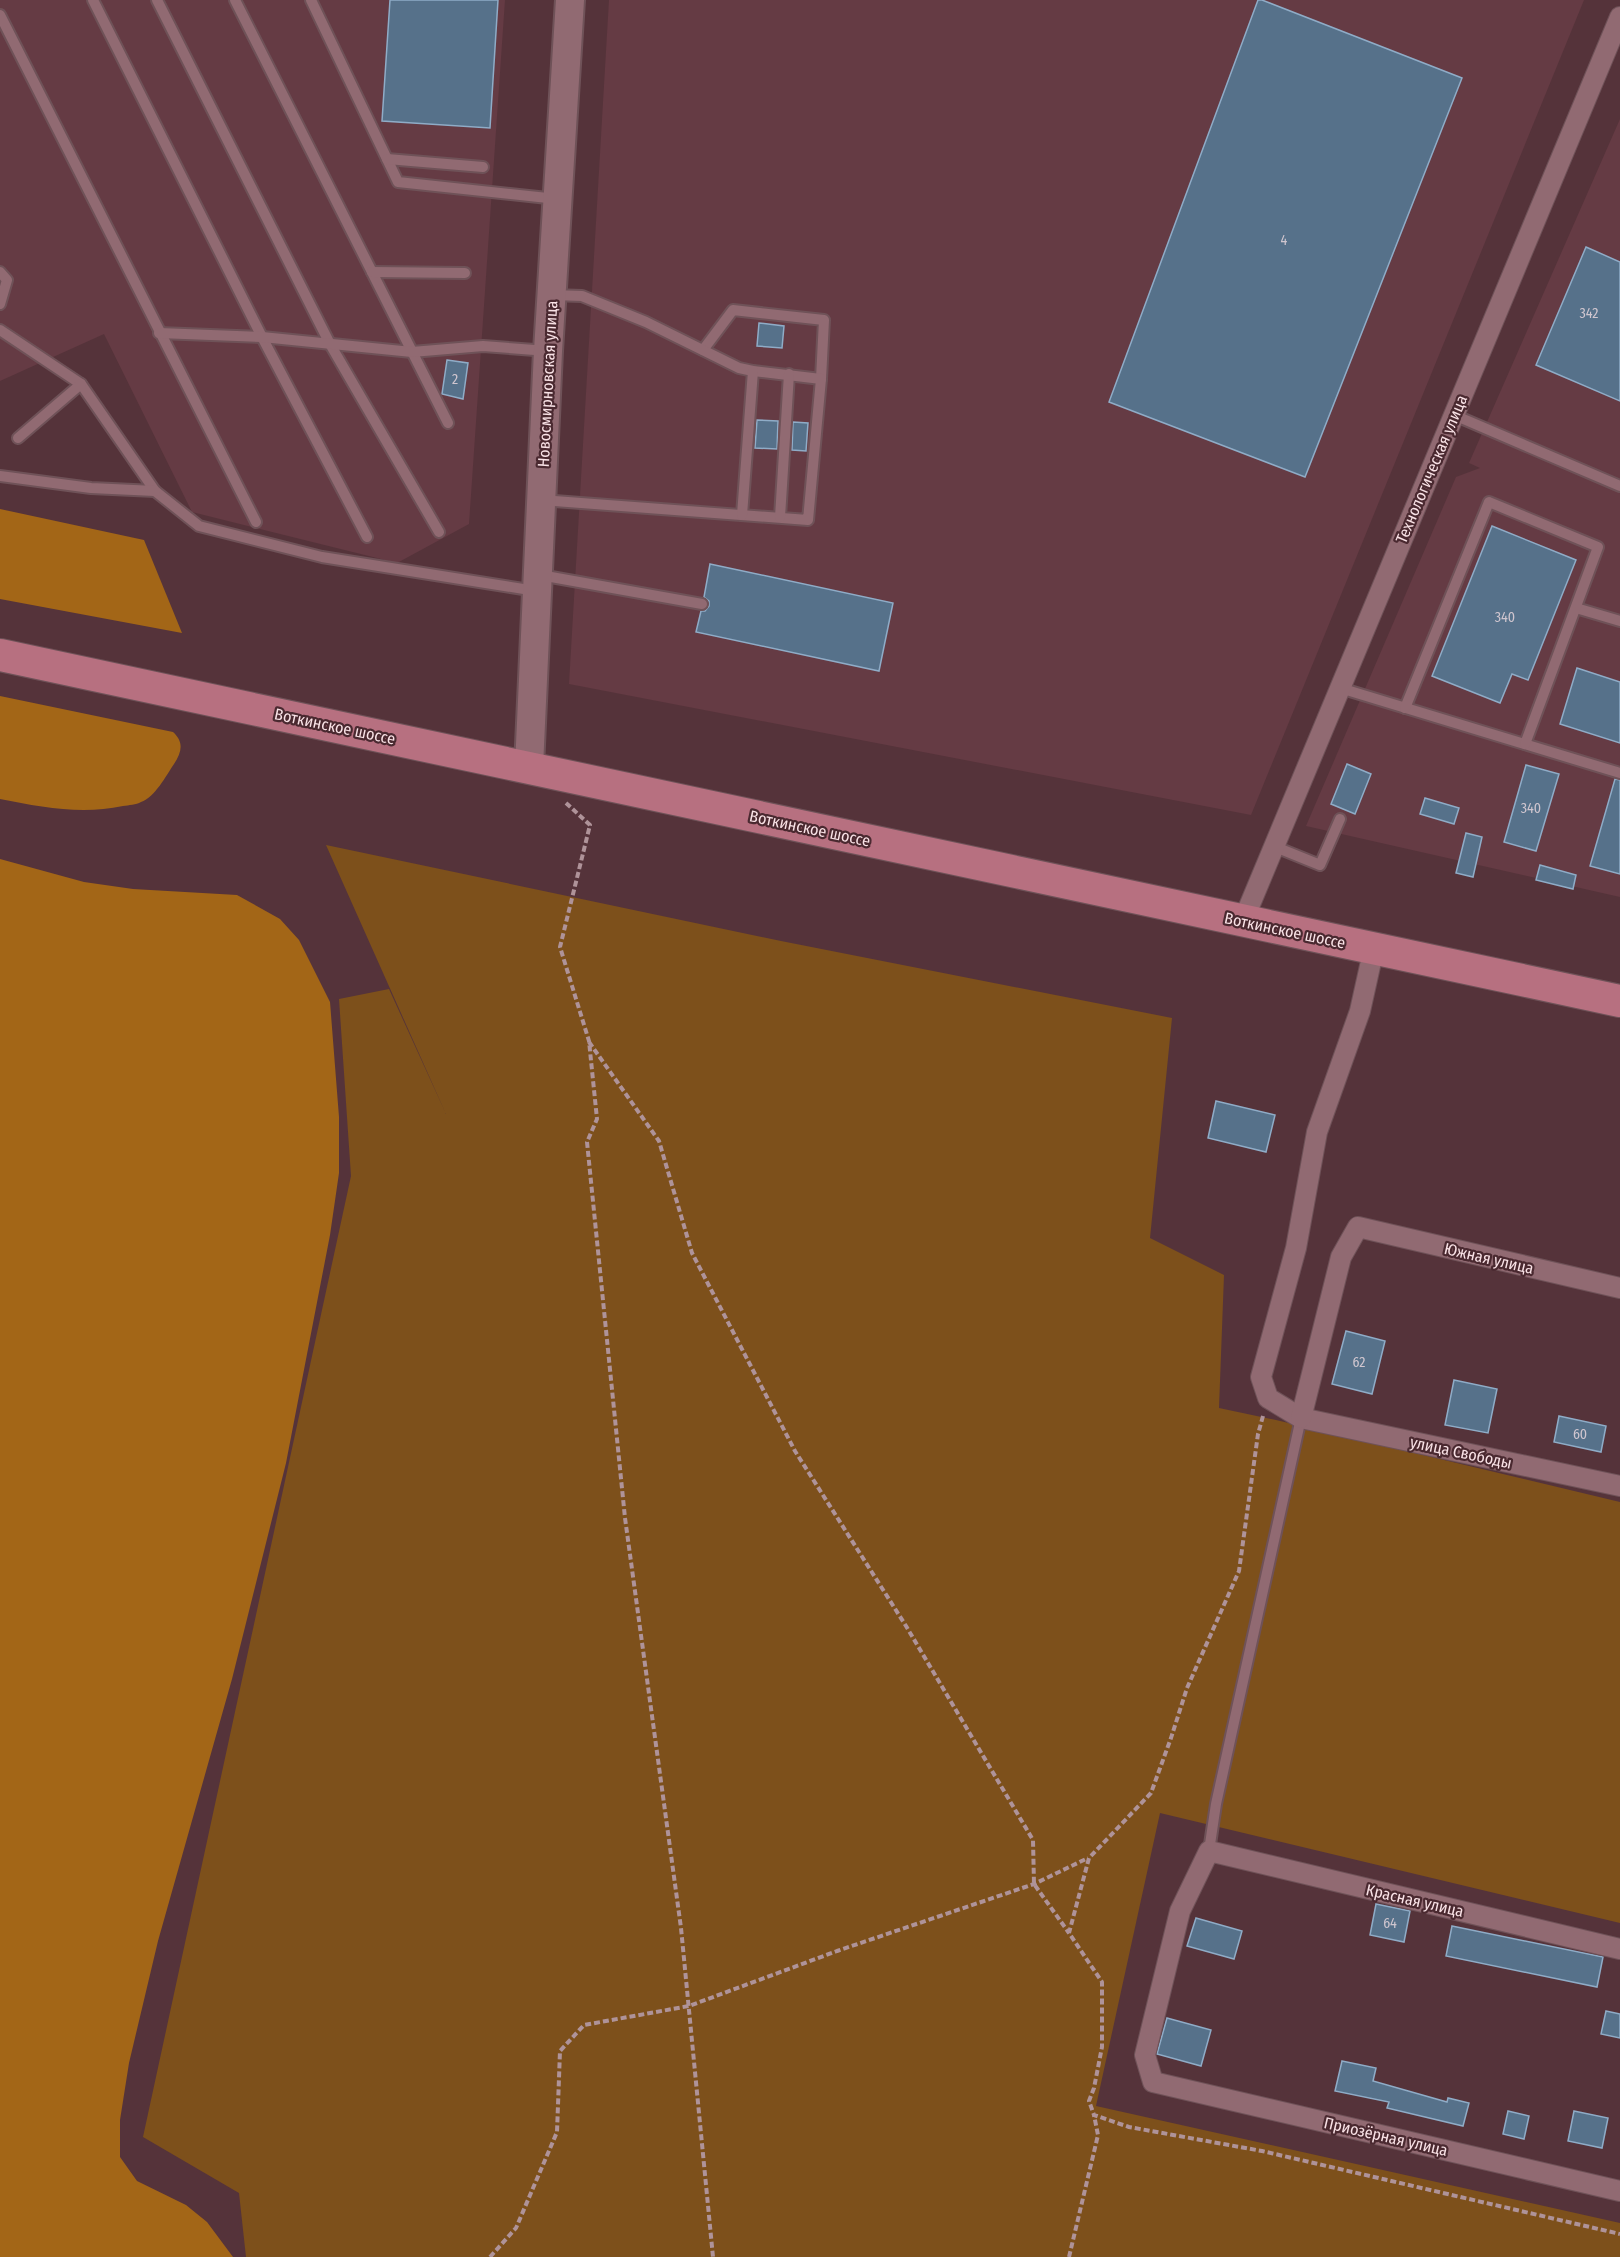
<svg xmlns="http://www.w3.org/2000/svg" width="1620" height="2257" font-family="'Fira Sans Condensed',sans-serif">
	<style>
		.built { fill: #653b44 }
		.green { fill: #7d501b }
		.forest { fill: #a36617 }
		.building { fill: #56718a; stroke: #8facc7; stroke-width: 1.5 }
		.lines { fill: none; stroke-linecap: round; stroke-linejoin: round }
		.lane-casing { stroke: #6f5258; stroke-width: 14 }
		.street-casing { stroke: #6f5258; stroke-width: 22 }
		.secondary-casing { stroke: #6f5258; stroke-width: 32 }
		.primary-casing { stroke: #6f5258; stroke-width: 34 }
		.path { stroke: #af9399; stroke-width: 4; stroke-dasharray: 6 3; stroke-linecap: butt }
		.lane { stroke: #916a72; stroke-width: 10 }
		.street { stroke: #916a72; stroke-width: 20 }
		.secondary { stroke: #916a72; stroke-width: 28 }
		.primary { stroke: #b77080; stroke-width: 32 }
		.labels { text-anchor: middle; stroke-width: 4.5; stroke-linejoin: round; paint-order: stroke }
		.number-label { font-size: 14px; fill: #d0c6cf }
		.street-label { font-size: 16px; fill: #f9e2e6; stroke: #4a2930 }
	</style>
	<rect width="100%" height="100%" fill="#55333a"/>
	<g class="built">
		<polygon points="0,0 505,0 469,524 397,563 192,512 104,334 0,381"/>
		<polygon points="609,0 1584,0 1251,815 569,684"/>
		<polygon points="1620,119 1620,897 1306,826 1456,477 1480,468 1469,463"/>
	</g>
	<polygon class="green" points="326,845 781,941 1172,1018 1150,1238 1224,1275 1219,1408 1276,1420 1620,1502 1620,1923 1160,1813 1096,2106 1620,2223 1620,2257 246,2257 239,2193 143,2137 351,1176 339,999 389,989 446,1114"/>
	<g class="forest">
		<polygon points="0,509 144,540 182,633 0,599"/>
		<path d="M 0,696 L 173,732 C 184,742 182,752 174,764 C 166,776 155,797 141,802 C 136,805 129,805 123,806 C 81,815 41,807 0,799 Z"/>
		<polygon points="0,859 84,882 133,889 237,895 280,919 299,940 330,1002 339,1117 339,1173 330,1235 286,1463 232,1679 158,1941 129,2063 120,2120 120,2157 137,2181 186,2205 207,2222 233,2257 0,2257"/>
	</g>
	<g class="building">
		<polygon points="390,0 498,0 490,128 382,121"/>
		<polygon points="1258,0 1262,0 1462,78 1305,477 1109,402"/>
		<polygon points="1586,247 1620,262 1620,401 1536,365"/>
		<polygon points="759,323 784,326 782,348 757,346"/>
		<polygon points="447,360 468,363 463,399 442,394"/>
		<polygon points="757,420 778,421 777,449 755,448"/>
		<polygon points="793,422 808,423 806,451 792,450"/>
		<polygon points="1492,526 1576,560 1528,680 1512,674 1500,703 1432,676"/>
		<polygon points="710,564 893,603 879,671 696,632 701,611 705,611 709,606 709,601 704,597"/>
		<polygon points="1577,668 1620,682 1620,743 1560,724"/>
		<polygon points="1347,764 1371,774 1355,814 1331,804"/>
		<polygon points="1526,765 1559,774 1536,851 1504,842"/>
		<polygon points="1615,779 1620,780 1620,874 1590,866"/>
		<polygon points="1425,798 1459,808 1454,824 1420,814"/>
		<polygon points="1466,833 1482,837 1473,877 1456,873"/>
		<polygon points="1540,865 1576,875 1573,889 1536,880"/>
		<polygon points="1216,1101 1275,1115 1266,1152 1208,1138"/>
		<polygon points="1346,1331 1385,1341 1372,1394 1332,1384"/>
		<polygon points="1454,1380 1497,1389 1488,1433 1445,1425"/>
		<polygon points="1559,1416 1606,1426 1601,1452 1554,1442"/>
		<polygon points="1376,1904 1410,1911 1404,1942 1370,1935"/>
		<polygon points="1196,1918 1242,1931 1234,1959 1187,1946"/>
		<polygon points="1452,1926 1603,1957 1597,1987 1446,1956"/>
		<polygon points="1606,2011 1620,2014 1620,2038 1601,2034"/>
		<polygon points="1167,2018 1211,2030 1201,2066 1157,2054"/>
		<polygon points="1342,2061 1376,2068 1373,2081 1447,2102 1448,2098 1469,2103 1463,2126 1387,2108 1389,2102 1335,2091"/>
		<polygon points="1508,2111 1529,2116 1524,2139 1503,2134"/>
		<polygon points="1574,2111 1608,2118 1602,2148 1568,2141"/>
	</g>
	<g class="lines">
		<g class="lane-casing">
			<g id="lane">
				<polyline points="93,0 262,337 367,537"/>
				<polyline points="157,0 330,344 439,532"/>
				<polyline points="235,0 448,423"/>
				<polyline points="311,0 398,182 557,199"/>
				<polyline points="0,15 256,522"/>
				<polyline points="387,159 483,167"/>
				<polyline points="0,272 7,280 0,304"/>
				<polyline points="372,272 465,273"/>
				<polyline points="0,330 81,384 155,491 199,526 322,557 536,591"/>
				<polyline points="159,333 262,337 412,352 483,346 548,351"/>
				<polyline points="703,350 733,310 824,320 821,379"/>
				<polyline points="1454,415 1620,486"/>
				<polyline points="18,438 81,384"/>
				<polyline points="0,476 91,488 155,491"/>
				<polyline points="541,500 808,520 821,379 753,371 739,368 646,322 582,296 552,295"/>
				<polyline points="742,515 753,371"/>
				<polyline points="780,517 789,374"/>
				<polyline points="540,575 702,604"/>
				<polyline points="1576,608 1620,621"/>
				<polyline points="1340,688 1620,773"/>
				<polyline points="1405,708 1489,502 1598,547 1525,744"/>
				<polyline points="1273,846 1320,865 1340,819"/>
				<polyline points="1209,1851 1216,1804 1301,1418"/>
			</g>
		</g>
		<g class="street-casing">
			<g id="street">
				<polyline points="1243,921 1620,17"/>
				<polyline points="1374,948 1360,1011 1317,1132 1296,1248 1261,1377 1268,1398 1301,1418 1620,1486"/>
				<polyline points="1301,1418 1341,1257 1358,1227 1620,1288"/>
				<polyline points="1620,1949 1209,1851 1180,1911 1145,2055 1153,2082 1620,2191"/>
			</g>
		</g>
		<g class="secondary-casing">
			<polyline id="secondary" points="529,767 548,351 570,0"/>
		</g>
		<g class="primary-casing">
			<polyline id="primary" points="0,655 1620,1001"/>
		</g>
		<g class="path">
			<polyline points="566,803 590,825 560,947 589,1041 597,1119 587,1142 625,1518 681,1928 713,2257"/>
			<polyline points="589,1042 659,1141 692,1253 795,1451 906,1626 1033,1840 1034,1884 1069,1933"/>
			<polyline points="1263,1416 1258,1434 1239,1571 1187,1688 1171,1738 1151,1793 1089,1858 1069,1933 1102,1982 1102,2047 1094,2088 1089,2101 1094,2115 1129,2127 1262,2151 1620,2234"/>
			<polyline points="490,2257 516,2228 557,2132 560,2051 584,2025 689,2006 837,1951 1034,1884 1088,1858"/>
			<polyline points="1069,2257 1098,2135 1094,2115"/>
		</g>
		<use href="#lane" class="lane"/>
		<use href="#street" class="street"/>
		<use href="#secondary" class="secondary"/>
		<use href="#primary" class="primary"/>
	</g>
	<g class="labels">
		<g class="number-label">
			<text x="1284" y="245">4</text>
			<text x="1589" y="318">342</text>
			<text x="455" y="384">2</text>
			<text x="1505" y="622">340</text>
			<text x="1531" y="813">340</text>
			<text x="1359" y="1367">62</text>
			<text x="1580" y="1439">60</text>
			<text x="1390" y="1928">64</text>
		</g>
		<g class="street-label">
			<text transform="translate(547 384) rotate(-87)" y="6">Новосмирновская улица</text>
			<text transform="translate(1431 469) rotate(-67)" y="6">Технологическая улица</text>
			<text transform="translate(335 726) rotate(12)" y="6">Воткинское шоссе</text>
			<text transform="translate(810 828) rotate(12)" y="6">Воткинское шоссе</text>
			<text transform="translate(1285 930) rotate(12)" y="6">Воткинское шоссе</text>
			<text transform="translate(1489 1258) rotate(13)" y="6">Южная улица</text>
			<text transform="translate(1461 1452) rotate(12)" y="6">улица Свободы</text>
			<text transform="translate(1415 1900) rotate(13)" y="6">Красная улица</text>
			<text transform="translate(1386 2136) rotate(13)" y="6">Приозёрная улица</text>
		</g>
	</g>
</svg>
